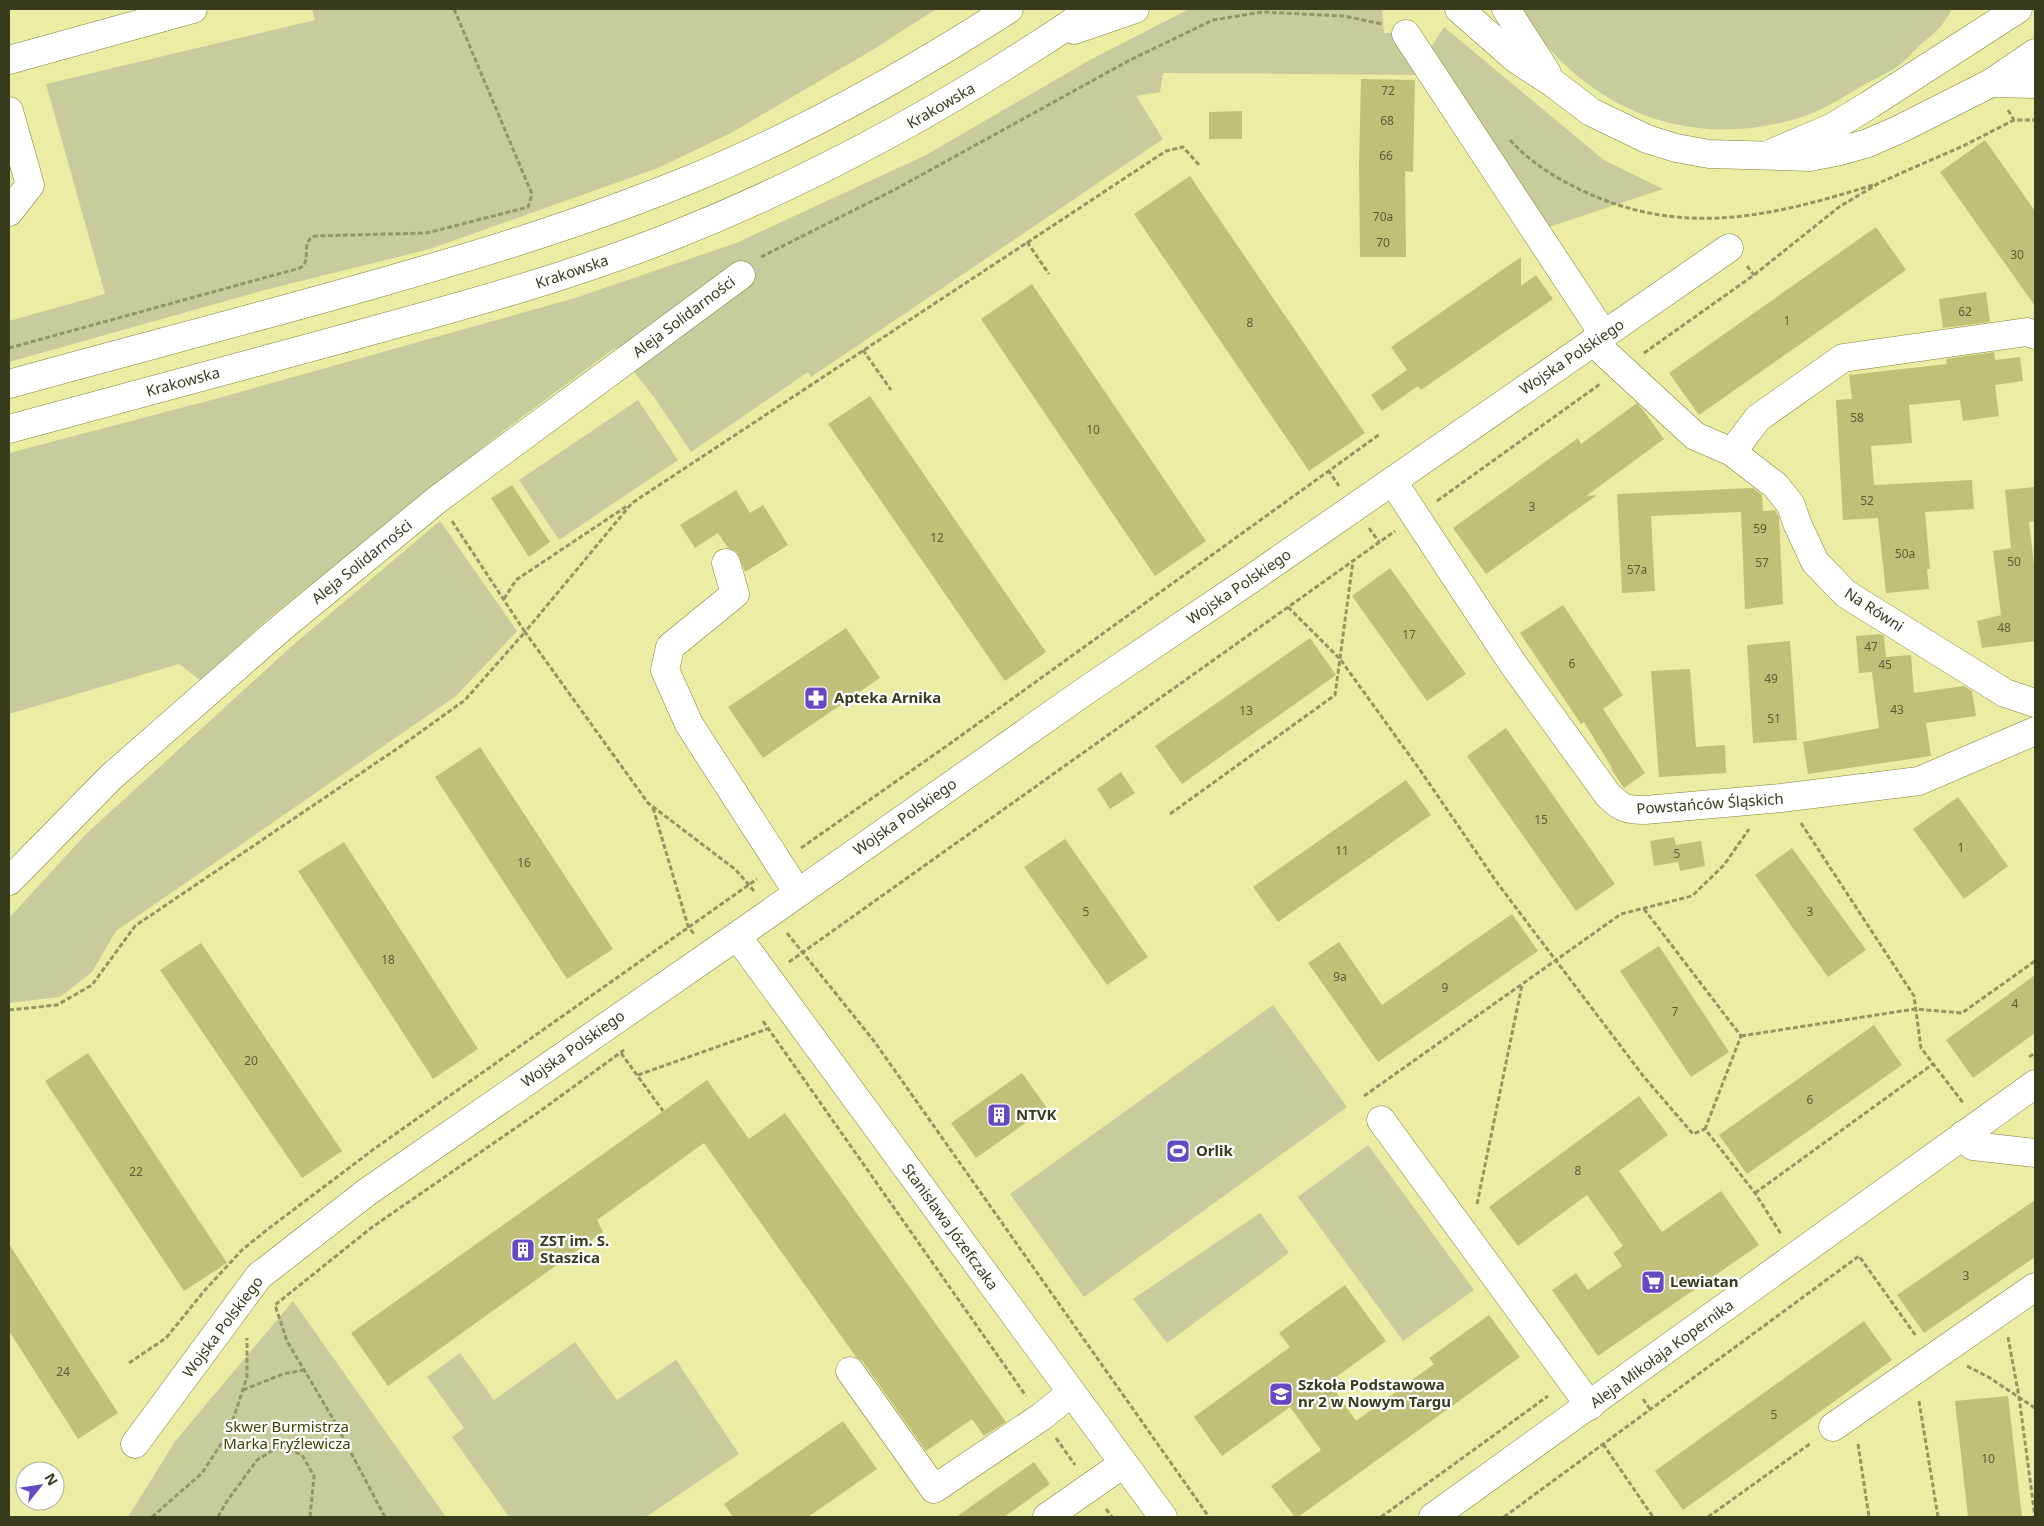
<svg xmlns="http://www.w3.org/2000/svg" width="2044" height="1526" font-family="'Noto Sans',sans-serif">
	<style>
		.green { fill: #cacb9d }
		.building { fill: #c0c079 }
		.lines { fill: none; stroke-linecap: round; stroke-linejoin: round }
		.minor-casing { stroke: #80803a; stroke-width: 29 }
		.major-casing { stroke: #80803a; stroke-width: 29 }
		.path { stroke: #959562; stroke-width: 3; stroke-dasharray: 5 2.5; stroke-linecap: butt }
		.minor { stroke: #fff; stroke-width: 28 }
		.major { stroke: #fff; stroke-width: 28 }
		.labels { text-anchor: middle; stroke-width: 4.5; stroke-linejoin: round; paint-order: stroke }
		.number-label { font-size: 12px; fill: #5c5c34 }
		.street-label { font-size: 15px; fill: #3a3a1d; stroke: #fff }
		.poi-label { font-size: 15px; font-weight: bold; fill: #3a3a1d; stroke: #fff; text-anchor: start }
		.park-label { font-size: 15px; fill: #434206; stroke: #fff }
	</style>
	<rect width="100%" height="100%" fill="#eceda4"/>
	<g class="green">
		<polygon points="312,9 936,9 874,49 731,133 658,168 430,249 265,290 9,362 9,321 105,294 46,84 315,20"/>
		<polygon points="1189,9 1382,9 1384,33 1393,33 1419,75 1163,73 1160,92 1136,96 1163,139 811,377 808,372 691,452 654,397 615,348 506,429 270,617 201,681 179,664 9,714 9,453 215,399 575,298 736,243 926,155 1088,61"/>
		<path d="M 1521,9 L 1952,9 C 1944,25 1934,34 1920,45 C 1914,51 1908,58 1901,64 C 1889,73 1874,79 1862,86 C 1843,97 1825,109 1805,116 C 1706,149 1608,121 1542,40 C 1534,31 1528,19 1521,9 Z"/>
		<polygon points="1444,27 1604,160 1663,189 1546,228 1428,52"/>
		<polygon points="638,400 678,460 559,540 519,480"/>
		<polygon points="440,521 517,631 456,696 116,931 92,972 60,997 9,1003 9,918 86,834 293,645"/>
		<polygon points="1273,1005 1347,1107 1084,1297 1010,1194"/>
		<polygon points="1368,1145 1474,1290 1403,1341 1298,1197"/>
		<polygon points="1260,1213 1289,1253 1167,1343 1133,1299"/>
		<polygon points="293,1301 446,1517 128,1517 176,1440"/>
		<polygon points="575,1342 617,1400 676,1360 739,1454 646,1517 509,1517 452,1437 464,1428 427,1377 460,1353 494,1400"/>
	</g>
	<g class="building">
		<polygon points="1361,79 1415,80 1413,172 1405,171 1406,257 1360,257 1359,163"/>
		<polygon points="1242,111 1242,139 1209,139 1209,112"/>
		<polygon points="1985,140 2035,211 2035,306 1940,172"/>
		<polygon points="1190,176 1365,433 1309,471 1134,214"/>
		<polygon points="1876,227 1906,270 1699,415 1669,373"/>
		<polygon points="1521,257 1521,286 1536,275 1553,299 1421,390 1418,386 1382,411 1371,395 1407,370 1391,347"/>
		<polygon points="1032,284 1206,541 1155,576 981,319"/>
		<polygon points="1986,292 1990,322 1943,328 1939,299"/>
		<polygon points="1994,352 1995,360 2020,357 2023,381 1995,385 1999,416 1963,421 1960,400 1909,405 1912,443 1871,446 1874,485 1972,480 1974,509 1925,512 1930,569 1927,569 1929,589 1886,593 1878,518 1843,520 1836,400 1852,399 1849,375 1947,364 1946,359"/>
		<polygon points="870,396 1046,652 1005,681 828,424"/>
		<polygon points="1637,403 1643,410 1664,439 1586,496 1597,495 1486,574 1453,528 1578,438 1581,444"/>
		<polygon points="512,485 550,542 529,557 491,498"/>
		<polygon points="2035,487 2035,521 2029,522 2035,573 2035,641 1982,648 1977,621 2001,615 1993,551 2011,548 2005,490"/>
		<polygon points="1753,488 1762,495 1763,511 1775,510 1779,517 1783,604 1745,609 1741,512 1651,516 1655,591 1622,593 1617,494"/>
		<polygon points="736,490 750,513 763,505 788,545 745,572 737,552 728,548 718,533 695,548 680,525"/>
		<polygon points="1390,568 1466,674 1427,701 1352,596"/>
		<polygon points="1563,605 1623,695 1603,709 1645,773 1624,788 1611,769 1612,768 1584,722 1581,724 1520,633"/>
		<polygon points="846,628 880,678 763,758 728,707"/>
		<polygon points="1880,634 1884,636 1886,657 1911,655 1914,693 1964,686 1972,691 1976,716 1926,723 1931,756 1808,774 1803,742 1879,728 1872,672 1859,673 1856,636"/>
		<polygon points="1310,638 1336,675 1182,784 1155,746"/>
		<polygon points="1790,641 1797,740 1753,743 1747,645"/>
		<polygon points="1690,669 1696,747 1725,745 1726,773 1659,777 1651,671"/>
		<polygon points="1506,728 1615,884 1576,911 1467,756"/>
		<polygon points="480,747 613,949 567,979 435,777"/>
		<polygon points="1121,772 1135,793 1110,809 1097,789"/>
		<polygon points="1406,780 1431,815 1278,922 1253,887"/>
		<polygon points="1958,797 2008,866 1964,899 1913,829"/>
		<polygon points="1674,837 1676,845 1701,841 1705,866 1680,871 1678,862 1654,866 1650,841"/>
		<polygon points="1065,839 1148,957 1107,985 1024,867"/>
		<polygon points="344,842 478,1049 433,1079 298,871"/>
		<polygon points="1792,848 1866,950 1828,977 1755,875"/>
		<polygon points="1512,914 1538,951 1378,1062 1308,963 1339,942 1382,1005"/>
		<polygon points="201,943 342,1151 302,1178 160,970"/>
		<polygon points="1659,946 1729,1052 1691,1077 1620,971"/>
		<polygon points="2035,975 2035,1033 1973,1078 1946,1040"/>
		<polygon points="1874,1025 1902,1065 1747,1174 1719,1135"/>
		<polygon points="88,1053 227,1263 184,1291 45,1081"/>
		<polygon points="1022,1073 1047,1108 976,1158 951,1123"/>
		<polygon points="707,1080 749,1139 785,1113 1006,1422 984,1436 972,1419 926,1451 863,1362 856,1357 704,1143 597,1220 603,1232 388,1386 351,1333"/>
		<polygon points="1639,1096 1668,1135 1619,1171 1662,1232 1721,1191 1759,1245 1598,1356 1552,1290 1576,1273 1588,1290 1622,1266 1613,1253 1623,1246 1587,1195 1518,1246 1489,1207"/>
		<polygon points="2035,1200 2035,1257 1924,1333 1897,1295"/>
		<polygon points="9,1244 118,1413 78,1439 9,1331"/>
		<polygon points="1345,1285 1386,1341 1329,1382 1356,1421 1434,1364 1429,1358 1489,1315 1520,1357 1298,1517 1295,1517 1271,1486 1321,1450 1290,1407 1222,1456 1194,1417 1290,1347 1279,1333"/>
		<polygon points="1864,1321 1892,1360 1683,1510 1655,1471"/>
		<polygon points="2008,1396 2022,1517 1968,1517 1955,1401"/>
		<polygon points="843,1421 877,1469 808,1517 733,1517 724,1504"/>
		<polygon points="1034,1462 1050,1484 1004,1517 956,1517"/>
	</g>
	<g class="lines">
		<g class="minor-casing">
			<g id="minor">
				<polyline points="1406,34 1604,335"/>
				<polyline points="9,60 193,9"/>
				<polyline points="9,111 30,185 9,212"/>
				<polyline points="1593,342 1695,436 1732,452 1776,486 1791,505 1797,523 1815,562 1846,594 2005,693 2035,703"/>
				<polyline points="1732,452 1758,418 1843,358 2027,332 2035,335"/>
				<path d="M 1393,482 L 1513,664 L 1608,795 C 1621,808 1626,810 1645,810 L 1781,798 L 1919,781 L 2035,731"/>
				<polyline points="726,563 735,594 670,647 665,670 689,724 798,893"/>
				<polyline points="9,881 111,777 281,628 438,499 741,275"/>
				<polyline points="737,936 1163,1517"/>
				<polyline points="1381,1120 1590,1406"/>
				<polyline points="1963,1135 1973,1146 2035,1153"/>
				<polyline points="850,1371 934,1489 1041,1417 1071,1393"/>
				<polyline points="1833,1427 2035,1287"/>
				<polyline points="135,1444 259,1276 367,1192 737,936 1088,689 1251,579 1729,248"/>
				<polyline points="1047,1517 1123,1464"/>
				<polyline points="1433,1517 2035,1084"/>
			</g>
		</g>
		<g class="major-casing">
			<g id="major">
				<polyline points="1459,9 1516,59 1553,83 1591,112 1647,139 1676,148 1709,154 1810,157 1840,151 1868,143 1900,129 1991,83 2035,53"/>
				<polyline points="1506,9 1547,73"/>
				<polyline points="1074,30 1135,9"/>
				<polyline points="1991,83 2035,84"/>
				<polyline points="1772,153 1833,127 1869,105 2018,9"/>
				<path d="M 9,384 C 132,350 256,318 379,283 C 484,253 589,221 691,179 C 803,133 908,74 1009,9"/>
				<path d="M 9,429 C 118,399 228,370 338,340 C 451,309 565,279 675,235 C 823,176 961,99 1092,9"/>
			</g>
		</g>
		<g class="path">
			<polyline points="2008,110 2014,120 2035,120"/>
			<path d="M 1510,140 C 1530,162 1554,177 1581,190 C 1683,239 1774,216 1876,184"/>
			<polyline points="1027,242 1049,274"/>
			<polyline points="761,257 894,190 1130,60 1213,20 1262,12 1344,16 1382,24"/>
			<polyline points="1747,266 1754,275"/>
			<path d="M 9,348 L 300,268 C 313,261 299,242 315,236 L 427,233 L 528,207 L 532,194 L 454,9"/>
			<polyline points="863,350 891,390"/>
			<polyline points="1644,353 1754,275 1839,207 1881,182 1963,146 2014,120"/>
			<polyline points="1328,470 1339,486"/>
			<polyline points="1437,501 1600,384"/>
			<polyline points="1369,528 1379,542"/>
			<polyline points="504,599 516,580 627,506"/>
			<polyline points="1288,607 1340,659 1420,770 1498,884 1644,1077 1693,1134 1705,1129 1755,1193 1781,1234"/>
			<polyline points="653,808 688,926 694,934"/>
			<polyline points="1170,814 1335,695 1353,561"/>
			<polyline points="1801,823 1914,996 1921,1048 1964,1104"/>
			<polyline points="801,848 948,745 1380,434"/>
			<polyline points="754,891 736,870 648,803 525,632 632,503 1166,151 1183,147 1200,166"/>
			<polyline points="1644,909 1741,1036 1705,1129"/>
			<polyline points="787,933 874,1041 1209,1517"/>
			<polyline points="789,962 1395,531"/>
			<polyline points="9,1010 57,1005 92,985 135,926 401,746 465,700 525,632 452,521"/>
			<polyline points="763,1021 1026,1396"/>
			<polyline points="1741,1036 1915,1009 1962,1013 2035,961"/>
			<polyline points="621,1053 663,1111"/>
			<polyline points="2029,1057 2035,1053"/>
			<polyline points="638,1075 767,1029"/>
			<polyline points="1364,1096 1621,914 1692,896 1724,865 1749,829"/>
			<polyline points="1755,1193 1933,1064"/>
			<polyline points="1477,1204 1522,985"/>
			<polyline points="2008,1337 2019,1397 2035,1517"/>
			<polyline points="129,1363 166,1338 205,1290 242,1250 268,1229 374,1149 757,879"/>
			<polyline points="1967,1366 1990,1378 2035,1408"/>
			<polyline points="243,1390 283,1374 304,1370"/>
			<polyline points="1643,1399 1650,1409"/>
			<polyline points="1919,1401 1938,1517"/>
			<polyline points="1056,1438 1075,1465"/>
			<polyline points="1603,1444 1653,1517"/>
			<polyline points="1858,1444 1869,1517"/>
			<polyline points="1106,1509 1112,1517"/>
			<polyline points="152,1517 202,1473 229,1432 247,1377 247,1338"/>
			<polyline points="218,1517 227,1501 257,1460 280,1446 302,1455 314,1476 310,1517"/>
			<polyline points="385,1517 332,1417 287,1341 275,1305 371,1228 543,1109 624,1050"/>
			<polyline points="1381,1517 1548,1396"/>
			<polyline points="1504,1517 1859,1256 1916,1336"/>
			<polyline points="1708,1517 1811,1443"/>
		</g>
		<use href="#minor" class="minor"/>
		<use href="#major" class="major"/>
	</g>
	<defs>
		<g id="pharmacy-square" transform="scale(1.25)"><rect x="-9" y="-9" width="18" height="18" rx="4" fill="#6549c2" stroke="#fff"/><path d="M-2-6h4v4h4v4h-4v4h-4v-4h-4v-4h4Z" fill="#fff"/></g>
		<g id="building-square" transform="scale(1.25)"><rect x="-9" y="-9" width="18" height="18" rx="4" fill="#6549c2" stroke="#fff"/><path d="M-4-6H4V6H1V3H-1V6H-4ZM-2.5-4.3h1.7v1.8h-1.7ZM.8-4.3h1.7v1.8H.8ZM-2.5-1h1.7V.8h-1.7ZM.8-1h1.7V.8H.8Z" fill="#fff"/></g>
		<g id="stadium-square" transform="scale(1.25)"><rect x="-9" y="-9" width="18" height="18" rx="4" fill="#6549c2" stroke="#fff"/><path d="M0-5a6.5 5 0 1 0 0 10a6.5 5 0 1 0 0-10ZM-3.5-1.8h7v3.6h-7Z" fill="#fff"/></g>
		<g id="supermarket-square" transform="scale(1.25)"><rect x="-9" y="-9" width="18" height="18" rx="4" fill="#6549c2" stroke="#fff"/><path d="M-6-5.5h2.5l.6 2H6L4.5 2H-2.5L-4.4-4H-6ZM-1.5 3.2a1.3 1.3 0 1 0 .1 0ZM3 3.2a1.3 1.3 0 1 0 .1 0Z" fill="#fff"/></g>
		<g id="school-square" transform="scale(1.25)"><rect x="-9" y="-9" width="18" height="18" rx="4" fill="#6549c2" stroke="#fff"/><path d="M0-5L7-2L0 1L-7-2ZM-4 1L0 2.5L4 1V4Q0 6-4 4Z" fill="#fff"/></g>
	</defs>
	<g fill-rule="evenodd">
		<use href="#pharmacy-square" x="816" y="698"/>
		<use href="#building-square" x="999" y="1115"/>
		<use href="#stadium-square" x="1178" y="1151"/>
		<use href="#building-square" x="523" y="1250"/>
		<use href="#supermarket-square" x="1653" y="1282"/>
		<use href="#school-square" x="1281" y="1394"/>
	</g>
	<g class="labels">
		<g class="number-label">
			<text x="1388" y="95">72</text>
			<text x="1387" y="125">68</text>
			<text x="1386" y="160">66</text>
			<text x="1383" y="221">70a</text>
			<text x="1383" y="247">70</text>
			<text x="2017" y="259">30</text>
			<text x="1965" y="316">62</text>
			<text x="1787" y="325">1</text>
			<text x="1250" y="327">8</text>
			<text x="1857" y="422">58</text>
			<text x="1093" y="434">10</text>
			<text x="1867" y="505">52</text>
			<text x="1532" y="511">3</text>
			<text x="1760" y="533">59</text>
			<text x="937" y="542">12</text>
			<text x="1905" y="558">50a</text>
			<text x="2014" y="566">50</text>
			<text x="1762" y="567">57</text>
			<text x="1637" y="574">57a</text>
			<text x="2004" y="632">48</text>
			<text x="1409" y="639">17</text>
			<text x="1871" y="651">47</text>
			<text x="1572" y="668">6</text>
			<text x="1885" y="669">45</text>
			<text x="1771" y="683">49</text>
			<text x="1897" y="714">43</text>
			<text x="1246" y="715">13</text>
			<text x="1774" y="723">51</text>
			<text x="1541" y="824">15</text>
			<text x="1961" y="852">1</text>
			<text x="1342" y="855">11</text>
			<text x="1677" y="858">5</text>
			<text x="524" y="867">16</text>
			<text x="1086" y="916">5</text>
			<text x="1810" y="916">3</text>
			<text x="388" y="964">18</text>
			<text x="1340" y="981">9a</text>
			<text x="1445" y="992">9</text>
			<text x="2015" y="1008">4</text>
			<text x="1675" y="1016">7</text>
			<text x="251" y="1065">20</text>
			<text x="1810" y="1104">6</text>
			<text x="1578" y="1175">8</text>
			<text x="136" y="1176">22</text>
			<text x="1966" y="1280">3</text>
			<text x="63" y="1376">24</text>
			<text x="1774" y="1419">5</text>
			<text x="1988" y="1463">10</text>
		</g>
		<g class="street-label">
			<text transform="translate(941 106) rotate(-30)" y="5">Krakowska</text>
			<text transform="translate(572 272) rotate(-19)" y="5">Krakowska</text>
			<text transform="translate(684 317) rotate(-37)" y="5">Aleja Solidarności</text>
			<text transform="translate(1572 357) rotate(-34)" y="5">Wojska Polskiego</text>
			<text transform="translate(183 382) rotate(-15)" y="5">Krakowska</text>
			<text transform="translate(362 562) rotate(-39)" y="5">Aleja Solidarności</text>
			<text transform="translate(1239 587) rotate(-34)" y="5">Wojska Polskiego</text>
			<text transform="translate(1874 610) rotate(33)" y="5">Na Równi</text>
			<text transform="translate(1710 804) rotate(-4)" y="5">Powstańców Śląskich</text>
			<text transform="translate(905 817) rotate(-35)" y="5">Wojska Polskiego</text>
			<text transform="translate(573 1049) rotate(-35)" y="5">Wojska Polskiego</text>
			<text transform="translate(950 1227) rotate(54)" y="5">Stanisława Józefczaka</text>
			<text transform="translate(223 1327) rotate(-53)" y="5">Wojska Polskiego</text>
			<text transform="translate(1662 1354) rotate(-36)" y="5">Aleja Mikołaja Kopernika</text>
		</g>
		<g class="poi-label">
			<text x="834" y="703">Apteka Arnika</text>
			<text x="1016" y="1120">NTVK</text>
			<text x="1196" y="1156">Orlik</text>
			<text x="540" y="1246">ZST im. S.<tspan x="540" dy="17">Staszica</tspan></text>
			<text x="1670" y="1287">Lewiatan</text>
			<text x="1298" y="1390">Szkoła Podstawowa<tspan x="1298" dy="17">nr 2 w Nowym Targu</tspan></text>
		</g>
		<g class="park-label">
			<text x="287" y="1432">Skwer Burmistrza<tspan x="287" dy="17">Marka Fryźlewicza</tspan></text>
		</g>
	</g>
	<rect width="2044" height="1526" fill="none" stroke="#3a3a1d" stroke-width="20"/>
	<g transform="translate(40 1486) rotate(60)"><circle r="24" fill="#ffffff" stroke="#b0b0a5"/>
	<path d="M0-4L9 19L0 12L-9 19Z" fill="#6549c2"/>
	<text y="-8" font-size="14" font-weight="bold" text-anchor="middle" fill="#3a3a1d">N</text>
	</g>
</svg>
